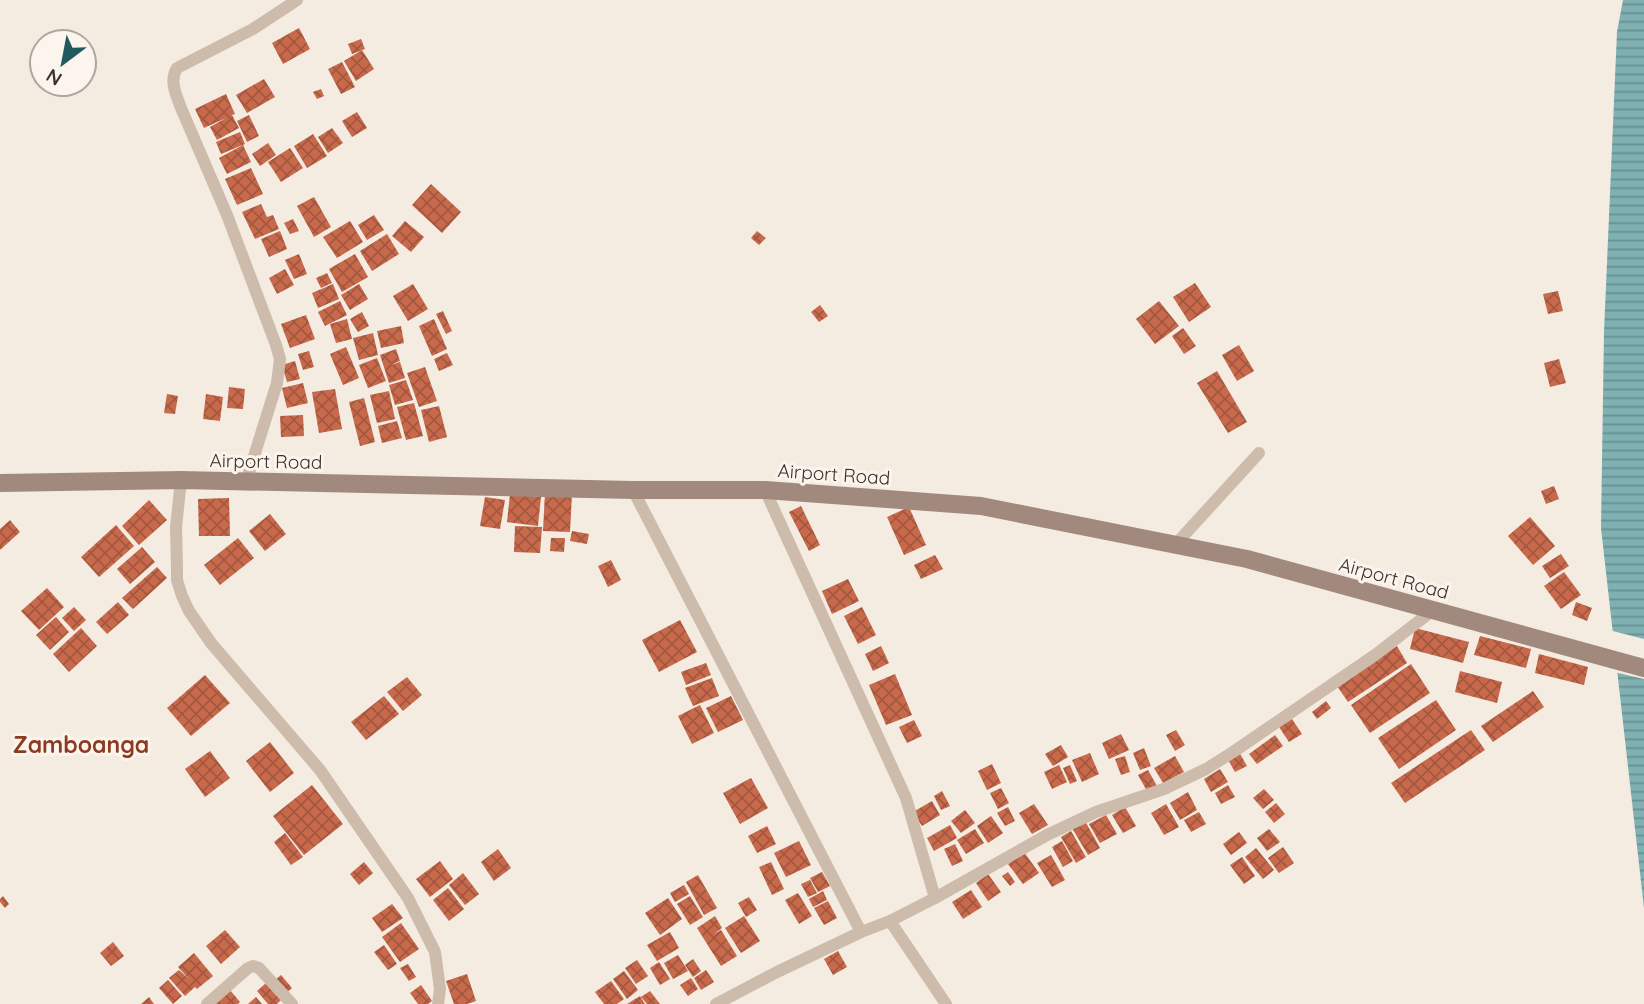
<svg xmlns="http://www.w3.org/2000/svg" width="1644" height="1004" font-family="Quicksand,sans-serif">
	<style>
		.water { fill: url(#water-rules) }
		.pier { fill: #f4ebe1 }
		.building { fill: url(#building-cross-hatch) }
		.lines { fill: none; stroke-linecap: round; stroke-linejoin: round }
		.street { stroke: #cdbbac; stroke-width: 12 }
		.secondary { stroke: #a18a7d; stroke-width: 18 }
		.labels { text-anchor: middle; stroke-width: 6; stroke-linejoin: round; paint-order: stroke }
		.street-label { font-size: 19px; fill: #3b302b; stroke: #fbf5ee }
		.quarter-label { font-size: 23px; font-weight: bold; fill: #8c3b22; stroke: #fbf5ee }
	</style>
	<defs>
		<pattern id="water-rules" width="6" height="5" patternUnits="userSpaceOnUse" patternTransform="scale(1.75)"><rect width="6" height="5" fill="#7fb0b2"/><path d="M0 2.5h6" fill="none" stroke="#699091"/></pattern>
		<pattern id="building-cross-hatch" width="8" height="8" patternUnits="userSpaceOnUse" patternTransform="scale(1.75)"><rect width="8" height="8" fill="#c8694b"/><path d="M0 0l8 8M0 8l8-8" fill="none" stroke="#a4573f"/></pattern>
	</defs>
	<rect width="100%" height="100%" fill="#f4ebe1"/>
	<polygon class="water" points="1623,0 1644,0 1644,908 1601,528 1604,332 1617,32"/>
	<polygon class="pier" points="1609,630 1644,639 1644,679 1614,672"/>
	<g class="building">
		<polygon points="299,28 310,49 283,64 272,43"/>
		<polygon points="361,39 365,49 352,54 348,44"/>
		<polygon points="362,50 374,69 356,81 344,61"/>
		<polygon points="342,62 355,87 341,94 328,69"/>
		<polygon points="264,79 275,97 247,113 236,95"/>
		<polygon points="321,89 324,96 317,99 313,92"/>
		<polygon points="226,94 235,114 232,115 239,128 217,140 210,127 226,118 204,128 195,109"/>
		<polygon points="357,112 367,128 352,137 342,121"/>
		<polygon points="249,115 259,136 247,142 237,121"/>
		<polygon points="332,128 343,143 328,153 318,137"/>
		<polygon points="240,132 245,144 221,154 216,142"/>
		<polygon points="313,134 327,156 307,168 294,146"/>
		<polygon points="268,143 276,155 260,166 252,154"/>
		<polygon points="243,145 251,162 227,174 219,158"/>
		<polygon points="290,148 303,168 281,182 268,162"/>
		<polygon points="251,168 263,194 237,205 225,179"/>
		<polygon points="431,184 461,212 442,233 412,205"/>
		<polygon points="314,197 331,227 314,237 297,206"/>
		<polygon points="261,204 267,217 273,215 279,229 255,239 242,212"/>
		<polygon points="374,215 384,230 367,240 358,225"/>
		<polygon points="293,219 299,231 290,234 284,223"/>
		<polygon points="350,221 363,242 337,258 323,237"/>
		<polygon points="405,221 424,237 411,252 392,236"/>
		<polygon points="280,231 287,249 269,257 261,239"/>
		<polygon points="757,231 766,238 759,245 751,238"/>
		<polygon points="387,234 399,254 372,271 360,251"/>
		<polygon points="299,254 307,274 294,279 285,260"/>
		<polygon points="355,254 368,277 342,292 329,269"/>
		<polygon points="285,269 294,285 277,294 269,278"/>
		<polygon points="327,273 332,283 321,288 316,278"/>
		<polygon points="1195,283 1211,307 1189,322 1173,297"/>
		<polygon points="333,284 339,299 318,308 312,293"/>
		<polygon points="359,284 368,299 350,310 341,295"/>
		<polygon points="413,284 428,309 408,321 393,296"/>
		<polygon points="1558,291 1563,311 1548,314 1543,294"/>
		<polygon points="340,301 347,315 325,326 318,312"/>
		<polygon points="1159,301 1179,326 1155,344 1136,319"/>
		<polygon points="820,305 828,316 819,322 811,312"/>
		<polygon points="443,311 452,331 446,334 436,314"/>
		<polygon points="362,312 369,326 358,332 350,319"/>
		<polygon points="306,315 315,339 290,348 281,324"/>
		<polygon points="347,319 352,339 336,343 330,324"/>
		<polygon points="434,319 447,349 432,356 419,326"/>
		<polygon points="401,326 404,343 381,348 377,331"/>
		<polygon points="1183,328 1196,346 1184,354 1172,336"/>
		<polygon points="373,333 378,355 359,360 353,338"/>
		<polygon points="1239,345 1254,371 1237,381 1222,355"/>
		<polygon points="346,347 359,378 343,385 330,354"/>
		<polygon points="396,349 400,361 390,365 400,362 405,378 389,383 380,355"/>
		<polygon points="309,351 314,367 303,370 298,354"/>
		<polygon points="447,353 453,365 439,371 434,359"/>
		<polygon points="377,358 386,381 368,388 359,365"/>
		<polygon points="1559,359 1566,383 1550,387 1544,363"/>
		<polygon points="295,361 300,379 287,382 282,365"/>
		<polygon points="425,367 437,401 419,407 407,373"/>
		<polygon points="1217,371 1247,422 1228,433 1197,383"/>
		<polygon points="406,380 413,400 395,405 389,385"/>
		<polygon points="303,383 308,403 287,408 282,388"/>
		<polygon points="229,387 245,389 243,409 227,408"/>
		<polygon points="335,389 342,429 319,433 312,392"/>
		<polygon points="389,391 395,419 377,423 370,395"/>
		<polygon points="167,394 178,396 175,414 164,413"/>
		<polygon points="206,394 223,397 220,421 203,419"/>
		<polygon points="364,398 375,442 360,446 349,402"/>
		<polygon points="414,403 423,436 406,440 397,407"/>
		<polygon points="439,406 447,437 429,442 421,410"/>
		<polygon points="303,415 304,436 281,437 280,416"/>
		<polygon points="397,421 402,438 382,443 378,426"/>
		<polygon points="1554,486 1559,499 1546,504 1541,491"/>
		<polygon points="545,493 572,494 570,532 543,531"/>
		<polygon points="510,494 541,497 538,526 507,522"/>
		<polygon points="485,497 505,500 500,529 480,526"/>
		<polygon points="229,498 230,536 199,536 198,499"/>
		<polygon points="149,500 167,520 139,545 122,526"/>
		<polygon points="801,506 820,545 809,551 789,512"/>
		<polygon points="909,507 926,545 904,555 887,517"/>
		<polygon points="270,514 286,534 265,551 249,531"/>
		<polygon points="1530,517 1555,546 1533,565 1508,536"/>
		<polygon points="10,520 20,532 0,550 0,529"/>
		<polygon points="116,525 134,546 99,577 81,557"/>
		<polygon points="515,526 542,527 540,553 514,552"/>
		<polygon points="572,531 589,534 587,544 570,541"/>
		<polygon points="238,538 254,558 220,585 204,565"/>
		<polygon points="551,538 565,538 564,552 550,551"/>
		<polygon points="142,547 155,562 130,584 117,569"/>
		<polygon points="1561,554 1569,566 1550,578 1542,566"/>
		<polygon points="935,555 943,569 921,579 914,565"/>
		<polygon points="611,560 621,580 608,587 598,566"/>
		<polygon points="157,567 167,578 133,609 122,598"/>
		<polygon points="1564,572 1581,595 1561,609 1544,586"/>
		<polygon points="848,579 859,601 832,614 822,591"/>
		<polygon points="47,588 64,607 39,630 21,611"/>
		<polygon points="118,602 129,615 107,634 96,622"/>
		<polygon points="1576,602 1592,608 1587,621 1572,615"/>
		<polygon points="74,607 86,620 74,631 62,618"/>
		<polygon points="862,607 876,635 858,644 844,616"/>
		<polygon points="56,617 69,632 50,650 36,635"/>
		<polygon points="680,620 697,652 659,672 642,640"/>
		<polygon points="81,628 97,646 69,672 53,654"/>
		<polygon points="1415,628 1469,642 1463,663 1410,649"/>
		<polygon points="1480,636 1531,649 1526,668 1474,655"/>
		<polygon points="881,646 889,663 873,671 865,654"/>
		<polygon points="1397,646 1407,663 1348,702 1337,686"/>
		<polygon points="1539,654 1588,667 1584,685 1535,673"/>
		<polygon points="706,663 711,675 686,685 681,672"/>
		<polygon points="1411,664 1430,693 1370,733 1351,705"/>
		<polygon points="1460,671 1502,682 1497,703 1455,692"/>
		<polygon points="895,674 912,715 886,725 869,685"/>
		<polygon points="205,675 230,703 191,736 167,708"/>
		<polygon points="407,677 422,695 403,711 387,692"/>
		<polygon points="712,678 719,696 693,706 685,688"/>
		<polygon points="1533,691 1544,707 1493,742 1481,726"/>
		<polygon points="384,696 399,714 366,740 351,722"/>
		<polygon points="731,696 743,720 718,732 706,708"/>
		<polygon points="1436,700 1456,730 1399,769 1378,738"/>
		<polygon points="1326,701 1331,708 1317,719 1312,712"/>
		<polygon points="700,705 714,733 692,744 678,716"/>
		<polygon points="1292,719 1302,734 1289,742 1279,727"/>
		<polygon points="914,720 922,736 907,743 899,727"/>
		<polygon points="1176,730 1185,745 1175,751 1166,735"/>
		<polygon points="1471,730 1485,750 1405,803 1391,783"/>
		<polygon points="1121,734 1129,750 1109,759 1102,743"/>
		<polygon points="1275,735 1283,746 1257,764 1249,754"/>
		<polygon points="270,742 294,773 270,792 246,761"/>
		<polygon points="1061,745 1068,757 1053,766 1045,754"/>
		<polygon points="1144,748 1151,766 1140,770 1133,753"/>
		<polygon points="210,751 230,778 205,797 185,769"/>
		<polygon points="1239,752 1247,766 1235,772 1227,758"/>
		<polygon points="1090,753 1099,774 1082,782 1072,760"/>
		<polygon points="1125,756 1130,772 1121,775 1115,759"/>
		<polygon points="1175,756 1184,772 1163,783 1154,768"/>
		<polygon points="992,764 1001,783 987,790 978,771"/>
		<polygon points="1059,765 1067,782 1052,789 1044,772"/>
		<polygon points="1070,765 1077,781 1070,784 1063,768"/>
		<polygon points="1220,769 1228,782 1211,792 1204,779"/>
		<polygon points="1148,770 1157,786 1147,791 1138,775"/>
		<polygon points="751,778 768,808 740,824 723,793"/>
		<polygon points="312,785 343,824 304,855 273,816"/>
		<polygon points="1228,785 1235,797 1221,804 1215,793"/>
		<polygon points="1001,788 1009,803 998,809 990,793"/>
		<polygon points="1264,789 1274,800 1263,809 1253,798"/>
		<polygon points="942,791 950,806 941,810 934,796"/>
		<polygon points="1188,792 1197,810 1180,820 1170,803"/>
		<polygon points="932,801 940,815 922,826 913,812"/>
		<polygon points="1276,803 1285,814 1274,823 1265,812"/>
		<polygon points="1034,804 1048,825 1032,834 1019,813"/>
		<polygon points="1166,804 1179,827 1164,835 1151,813"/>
		<polygon points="1008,807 1015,821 1005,826 997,813"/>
		<polygon points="1125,807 1136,826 1123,833 1112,815"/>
		<polygon points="965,810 975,823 961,833 951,821"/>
		<polygon points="1199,812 1206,824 1191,832 1184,820"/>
		<polygon points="1106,815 1117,834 1100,843 1089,824"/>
		<polygon points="991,816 1003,833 988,843 977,826"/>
		<polygon points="1085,821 1100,848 1088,855 1072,828"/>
		<polygon points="950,825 957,838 934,851 927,838"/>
		<polygon points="767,826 776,844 757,853 748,836"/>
		<polygon points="975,829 984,843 966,854 957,840"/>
		<polygon points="1269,829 1280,842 1267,851 1257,838"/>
		<polygon points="1071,831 1086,857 1076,863 1061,837"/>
		<polygon points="1239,832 1247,843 1231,855 1223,844"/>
		<polygon points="285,833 303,857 291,865 274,842"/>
		<polygon points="799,841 811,865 786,877 774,853"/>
		<polygon points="1062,841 1073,861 1063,867 1052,847"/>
		<polygon points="955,844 963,861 952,866 944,849"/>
		<polygon points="1283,847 1294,863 1279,873 1268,858"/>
		<polygon points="1256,848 1274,870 1263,879 1245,857"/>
		<polygon points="498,849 511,868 494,881 481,862"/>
		<polygon points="1024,852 1039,873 1023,884 1008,864"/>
		<polygon points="1051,855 1065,880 1052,887 1037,863"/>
		<polygon points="1242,857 1255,876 1244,884 1230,865"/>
		<polygon points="440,861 453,879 430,897 416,879"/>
		<polygon points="364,862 373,873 359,885 350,874"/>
		<polygon points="771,862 784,889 772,895 759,867"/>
		<polygon points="822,872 830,886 818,892 810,878"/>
		<polygon points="1008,872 1015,882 1010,886 1002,876"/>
		<polygon points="463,873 479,894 465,905 449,885"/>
		<polygon points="988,874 1001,892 988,901 976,883"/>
		<polygon points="698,875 717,908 704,915 686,882"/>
		<polygon points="810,880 817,893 808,897 801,884"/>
		<polygon points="684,885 689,894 675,902 670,893"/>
		<polygon points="448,888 464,909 449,921 433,900"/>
		<polygon points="971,890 982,907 963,919 952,902"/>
		<polygon points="823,891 827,900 813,907 809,899"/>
		<polygon points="798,893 812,916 799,924 785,900"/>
		<polygon points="3,896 9,904 5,908 0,902 0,899"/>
		<polygon points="690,896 703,917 690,925 677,904"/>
		<polygon points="749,897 757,910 746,917 738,903"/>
		<polygon points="668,898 682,919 660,935 645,913"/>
		<polygon points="828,901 837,918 824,925 814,908"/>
		<polygon points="392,904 403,918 382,932 372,918"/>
		<polygon points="715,916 722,928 714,934 721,930 737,956 721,966 697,928"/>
		<polygon points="744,916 760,941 741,953 725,928"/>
		<polygon points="401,923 419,949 400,962 382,937"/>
		<polygon points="225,930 240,947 221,964 206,946"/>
		<polygon points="670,932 679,948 657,961 647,945"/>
		<polygon points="113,942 124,956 111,966 100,953"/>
		<polygon points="384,945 397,964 388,970 374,952"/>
		<polygon points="838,951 847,967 833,975 824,959"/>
		<polygon points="194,953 213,976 197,989 195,987 185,996 169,978 179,970 189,979 178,967"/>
		<polygon points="678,955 688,971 673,979 664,963"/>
		<polygon points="693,959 701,971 693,977 685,965"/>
		<polygon points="637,960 648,976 636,984 625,968"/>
		<polygon points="659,962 670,979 660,985 650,968"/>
		<polygon points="408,964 416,977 409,981 400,968"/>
		<polygon points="706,970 714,982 701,990 694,978"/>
		<polygon points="624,971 638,990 627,999 613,979"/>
		<polygon points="467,974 476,1001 467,1004 454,1004 446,981"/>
		<polygon points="281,975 292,988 285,994 274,981"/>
		<polygon points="691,978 698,989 688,996 680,985"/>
		<polygon points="168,980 182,996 173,1004 159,988"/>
		<polygon points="611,981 624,999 617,1004 604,1004 595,992"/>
		<polygon points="266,983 281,1000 277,1004 268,1004 257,991"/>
		<polygon points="421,985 432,1001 428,1004 418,1004 410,993"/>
		<polygon points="230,990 240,1002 238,1004 214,1004"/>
		<polygon points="650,991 660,1004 647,1004 641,997"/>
		<polygon points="640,996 645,1004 627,1004"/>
		<polygon points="149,997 154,1004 141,1004"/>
		<polygon points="256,997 262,1004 248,1004"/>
	</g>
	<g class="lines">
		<g class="street">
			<polyline points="181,480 176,527 177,568 177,580 182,596 189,611 211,643 320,770 408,898 435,952 440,989 438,1004"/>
			<path d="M 246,482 L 277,383 L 280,359 L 276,345 L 227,215 L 181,108 C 176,94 169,81 177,68 L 253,29 L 297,0"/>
			<polyline points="633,490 861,932"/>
			<polyline points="765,490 906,798 935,898"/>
			<polyline points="1175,545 1259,453"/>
			<polyline points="890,921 946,1004"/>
			<polyline points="207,1004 248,968 253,966 259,968 292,1004"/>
			<polyline points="716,1004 777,972 861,932 890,921 935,898 1047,835 1096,812 1164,789 1206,769 1233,752 1375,655 1432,611"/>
		</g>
		<polyline class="secondary" points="0,483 181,480 633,490 765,490 981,506 1247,559 1644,668"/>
	</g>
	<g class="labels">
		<g class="street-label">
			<text transform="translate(266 461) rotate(1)" y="7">Airport Road</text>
			<text transform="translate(834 474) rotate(4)" y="7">Airport Road</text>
			<text transform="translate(1394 578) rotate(15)" y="7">Airport Road</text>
		</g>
		<g class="quarter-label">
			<text x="81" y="753">Zamboanga</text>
		</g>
	</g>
	<g transform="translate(63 63) rotate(212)"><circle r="33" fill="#fbf5ee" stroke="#aea6a0" stroke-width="2"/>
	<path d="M0-5L12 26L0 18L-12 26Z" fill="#1f5a5e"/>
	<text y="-10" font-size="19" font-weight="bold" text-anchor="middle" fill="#3b302b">N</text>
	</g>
</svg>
